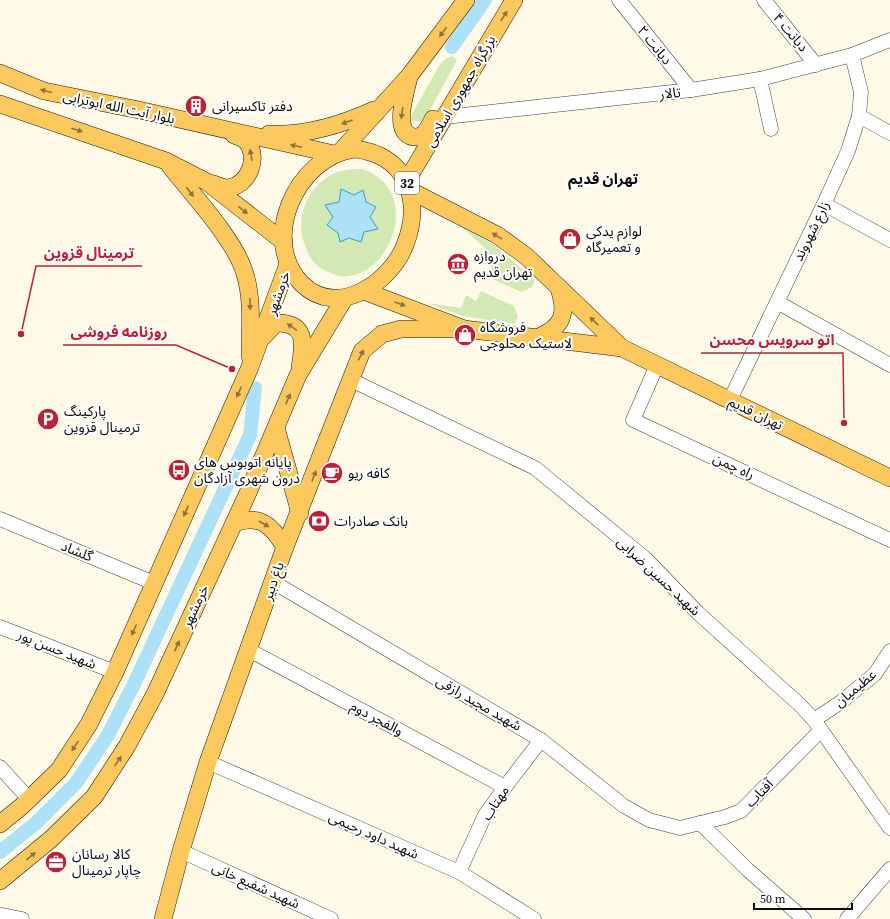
<svg xmlns="http://www.w3.org/2000/svg" width="890" height="919" font-family="'Source Serif 4','Noto Sans Arabic',serif">
	<style>
		.green { fill: #d3e9b3 }
		.water { fill: #ade1f7; stroke: #339cce }
		.lines { fill: none; stroke-linecap: round; stroke-linejoin: round }
		.canal { stroke: #ade1f7; stroke-width: 14 }
		.minor-casing { stroke: #3e3e3e; stroke-width: 15 }
		.major-casing { stroke: #1c1c1c; stroke-width: 18 }
		.minor { stroke: #fff; stroke-width: 14 }
		.major { stroke: #fac85d; stroke-width: 17 }
		.oneway { fill: #8e7338 }
		.labels { text-anchor: middle; stroke-width: 4; stroke-linejoin: round; paint-order: stroke }
		.shield { fill: #fff; stroke: #545454; stroke-width: 1 }
		.shield-label { font-size: 13px; font-weight: bold; fill: #0b0b0b }
		.street-label { font-size: 14px; fill: #0b0b0b; stroke: #fff }
		.poi-label { font-size: 14px; fill: #0b0b0b; stroke: #fff; text-anchor: start }
		.neighbourhood-label { font-size: 15px; font-weight: bold; fill: #0b0b0b; stroke: #fff }
		.leader { fill: none; stroke: #bb2235; stroke-width: 1.5 }
		.callout-dot { fill: #bb2235; stroke: #fff; stroke-width: 1.5 }
		.callout-label { font-size: 15px; text-anchor: middle; font-weight: bold; fill: #bb2235; stroke: #fff; stroke-width: 4; stroke-linejoin: round; paint-order: stroke }
	</style>
	<rect width="100%" height="100%" fill="#fff9e8"/>
	<g class="green">
		<polygon points="452,56 457,60 424,121 408,121 439,66 445,59"/>
		<path d="M 363,169 C 431,194 381,298 328,272 C 314,266 309,257 304,243 C 295,217 308,186 333,174 C 342,169 354,169 363,169 Z"/>
		<polygon points="462,227 494,245 535,280 532,287 521,292 488,277 492,267 481,262 487,250"/>
		<polygon points="481,291 514,306 518,317 515,324 462,316 427,303 461,308 466,295 476,301"/>
	</g>
	<polygon class="water" points="341,189 354,195 363,190 366,202 376,207 370,217 378,229 364,232 361,242 349,238 340,242 338,233 327,225 333,217 325,205 339,202"/>
	<g class="lines">
		<g class="canal">
			<polyline points="452,47 485,0"/>
			<polyline points="0,852 36,823 76,783 108,735 134,684 250,435 255,388"/>
		</g>
		<g class="minor-casing">
			<g id="minor">
				<polyline points="619,0 691,90"/>
				<polyline points="764,0 816,65"/>
				<polyline points="760,79 771,129"/>
				<polyline points="859,116 890,133"/>
				<polyline points="445,117 691,90 760,79 852,55 890,40"/>
				<polyline points="824,204 890,240"/>
				<polyline points="777,302 890,365"/>
				<polyline points="657,365 633,420 890,540"/>
				<polyline points="351,380 535,468 646,559 698,613 800,705 814,720 890,828"/>
				<polyline points="730,400 824,204 848,151 859,116 861,92 852,55"/>
				<polyline points="0,519 154,583"/>
				<polyline points="273,582 541,740 624,806 649,820 680,828 725,817 741,811 821,730"/>
				<polyline points="0,627 115,672"/>
				<polyline points="249,650 505,787"/>
				<polyline points="814,720 841,702 875,674 890,651"/>
				<polyline points="208,762 459,872 534,919"/>
				<polyline points="0,767 29,799"/>
				<polyline points="700,823 748,870 804,919"/>
				<polyline points="181,851 331,919"/>
				<polyline points="459,872 485,815 505,787 541,740"/>
				<polyline points="0,916 2,915 22,919"/>
				<polyline points="847,919 890,869"/>
			</g>
		</g>
		<g class="major-casing">
			<g id="major">
				<polyline points="0,73 44,91 139,110 334,154"/>
				<path d="M 409,77 C 406,91 391,134 414,137 C 425,138 428,128 433,119"/>
				<polyline points="0,104 166,161 207,182 284,242"/>
				<path d="M 269,134 C 306,136 341,125 374,110"/>
				<path d="M 354,149 C 406,154 423,199 405,245 C 391,282 338,319 302,284 C 259,241 296,157 354,149 Z"/>
				<polyline points="341,151 410,75 466,0"/>
				<path d="M 170,166 C 192,194 236,241 245,274 C 253,300 250,329 250,356"/>
				<polyline points="406,182 514,0"/>
				<path d="M 209,183 C 215,184 222,188 227,188 C 249,187 261,155 245,140 C 242,138 237,136 234,135"/>
				<polyline points="411,191 497,235 526,256 622,348"/>
				<polyline points="364,291 464,329 622,348 890,478"/>
				<path d="M 263,337 L 276,323 C 307,322 304,344 300,367"/>
				<path d="M 539,337 C 564,326 567,313 559,288"/>
				<polyline points="276,428 300,513"/>
				<path d="M 234,523 C 261,514 272,526 285,547"/>
				<polyline points="0,824 22,806 59,770 89,724 115,672 250,367 288,264"/>
				<polyline points="0,881 51,839 94,797 127,746 155,694 247,495 298,375 344,299"/>
				<polyline points="163,919 181,851 208,762 285,547 362,351 382,334 401,329 464,329"/>
			</g>
		</g>
		<use href="#minor" class="minor"/>
		<use href="#major" class="major"/>
	</g>
	<defs><path id="oneway-solid" d="M-6-.8H1V-3.2L6.5 0L1 3.2V.8H-6Z"/></defs>
	<g class="oneway">
		<use href="#oneway-solid" transform="translate(504 16) rotate(-58)"/>
		<use href="#oneway-solid" transform="translate(443 32) rotate(127)"/>
		<use href="#oneway-solid" transform="translate(46 91) rotate(-165)"/>
		<use href="#oneway-solid" transform="translate(402 113) rotate(98)"/>
		<use href="#oneway-solid" transform="translate(347 122) rotate(160)"/>
		<use href="#oneway-solid" transform="translate(77 130) rotate(18)"/>
		<use href="#oneway-solid" transform="translate(296 146) rotate(-168)"/>
		<use href="#oneway-solid" transform="translate(251 155) rotate(-100)"/>
		<use href="#oneway-solid" transform="translate(190 192) rotate(52)"/>
		<use href="#oneway-solid" transform="translate(243 210) rotate(38)"/>
		<use href="#oneway-solid" transform="translate(497 236) rotate(-148)"/>
		<use href="#oneway-solid" transform="translate(250 304) rotate(89)"/>
		<use href="#oneway-solid" transform="translate(400 304) rotate(20)"/>
		<use href="#oneway-solid" transform="translate(594 321) rotate(-136)"/>
		<use href="#oneway-solid" transform="translate(292 327) rotate(-146)"/>
		<use href="#oneway-solid" transform="translate(361 355) rotate(-64)"/>
		<use href="#oneway-solid" transform="translate(239 392) rotate(114)"/>
		<use href="#oneway-solid" transform="translate(288 399) rotate(-67)"/>
		<use href="#oneway-solid" transform="translate(314 476) rotate(-69)"/>
		<use href="#oneway-solid" transform="translate(186 511) rotate(114)"/>
		<use href="#oneway-solid" transform="translate(264 524) rotate(30)"/>
		<use href="#oneway-solid" transform="translate(134 630) rotate(114)"/>
		<use href="#oneway-solid" transform="translate(177 646) rotate(-65)"/>
		<use href="#oneway-solid" transform="translate(75 746) rotate(123)"/>
		<use href="#oneway-solid" transform="translate(118 761) rotate(-56)"/>
		<use href="#oneway-solid" transform="translate(31 856) rotate(-39)"/>
	</g>
	<defs>
		<g id="building-disc" transform="scale(1.15)"><circle r="9.5" fill="#bb2235" stroke="#fff"/><path d="M-4-6H4V6H1V3H-1V6H-4ZM-2.5-4.3h1.7v1.8h-1.7ZM.8-4.3h1.7v1.8H.8ZM-2.5-1h1.7V.8h-1.7ZM.8-1h1.7V.8H.8Z" fill="#fff"/></g>
		<g id="shop-disc" transform="scale(1.15)"><circle r="9.5" fill="#bb2235" stroke="#fff"/><path d="M-5-2.5h2.3a2.7 3.5 0 0 1 5.4 0H5L5.5 6h-11ZM-1.5-2.5h3a1.5 2.3 0 0 0-3 0Z" fill="#fff"/></g>
		<g id="museum-disc" transform="scale(1.15)"><circle r="9.5" fill="#bb2235" stroke="#fff"/><path d="M0-6L6-3V-2H-6V-3ZM-5-1h2V3h-2ZM-1-1h2V3h-2ZM3-1h2V3H3ZM-6 4H6V6H-6Z" fill="#fff"/></g>
		<g id="parking-disc" transform="scale(1.15)"><circle r="9.5" fill="#bb2235" stroke="#fff"/><path d="M-3.5-5.5H1a3.5 3.5 0 0 1 0 7H-1V5.5H-3.5ZM-1-3.4V-.6H.8a1.4 1.4 0 0 0 0-2.8Z" fill="#fff"/></g>
		<g id="bus-disc" transform="scale(1.15)"><circle r="9.5" fill="#bb2235" stroke="#fff"/><path d="M-5-6H5V4H4V6H2V4H-2V6H-4V4H-5ZM-3.5-4V0h7V-4ZM-3.5 1.2v1.5H-2V1.2ZM2 1.2v1.5H3.5V1.2Z" fill="#fff"/></g>
		<g id="cafe-disc" transform="scale(1.15)"><circle r="9.5" fill="#bb2235" stroke="#fff"/><path d="M-5.5-4.5H6V0H3Q3 3.5 0 3.5H-2.5Q-5.5 3.5-5.5 0ZM3-3.2v2h1.7v-2ZM-6 4.5H4V6H-6Z" fill="#fff"/></g>
		<g id="bank-disc" transform="scale(1.15)"><circle r="9.5" fill="#bb2235" stroke="#fff"/><path d="M-6-4H6V4H-6ZM0-2.3a2.3 2.3 0 1 0 0 4.6a2.3 2.3 0 1 0 0-4.6Z" fill="#fff"/></g>
		<g id="office-disc" transform="scale(1.15)"><circle r="9.5" fill="#bb2235" stroke="#fff"/><path d="M-6-3h4V-5.5h4V-3h4V5H-6ZM-1-4.5V-3h2v-1.5ZM-6 0V1H6V0Z" fill="#fff"/></g>
	</defs>
	<g fill-rule="evenodd">
		<use href="#building-disc" x="196" y="106"/>
		<use href="#shop-disc" x="570" y="239"/>
		<use href="#museum-disc" x="458" y="264"/>
		<use href="#shop-disc" x="465" y="335"/>
		<use href="#parking-disc" x="48" y="419"/>
		<use href="#bus-disc" x="179" y="470"/>
		<use href="#cafe-disc" x="332" y="473"/>
		<use href="#bank-disc" x="319" y="521"/>
		<use href="#office-disc" x="56" y="862"/>
	</g>
	<g class="labels">
		<rect class="shield" x="395" y="172" width="24" height="22" rx="3"/>
		<g class="shield-label">
			<text x="407" y="188">32</text>
		</g>
		<g class="street-label">
			<text transform="translate(791 32) rotate(50)" y="5">دیانت ۴</text>
			<text transform="translate(655 45) rotate(51)" y="5">دیانت ۲</text>
			<text transform="translate(460 91) rotate(-60)" y="5">بزرگراه جمهوری اسلامی</text>
			<text transform="translate(670 93) rotate(-6)" y="5">تالار</text>
			<text transform="translate(119 107) rotate(12)" y="5">بلوار آیت الله ابوترابی</text>
			<text transform="translate(811 231) rotate(-64)" y="5">زارع شهروند</text>
			<text transform="translate(278 293) rotate(-70)" y="5">خرمشهر</text>
			<text transform="translate(756 413) rotate(26)" y="5">تهران قدیم</text>
			<text transform="translate(734 466) rotate(25)" y="5">راه چمن</text>
			<text transform="translate(77 551) rotate(22)" y="5">گلشاد</text>
			<text transform="translate(659 576) rotate(43)" y="5">شهید حسین ضرابی</text>
			<text transform="translate(273 581) rotate(-71)" y="5">باغ دبیر</text>
			<text transform="translate(195 606) rotate(-65)" y="5">خرمشهر</text>
			<text transform="translate(57 649) rotate(22)" y="5">شهید حسن پور</text>
			<text transform="translate(855 688) rotate(-40)" y="5">عظیمیان</text>
			<text transform="translate(479 703) rotate(30)" y="5">شهید مجید رازقی</text>
			<text transform="translate(377 718) rotate(28)" y="5">والفجر دوم</text>
			<text transform="translate(759 793) rotate(-45)" y="5">آفتاب</text>
			<text transform="translate(495 803) rotate(-57)" y="5">مهتاب</text>
			<text transform="translate(374 835) rotate(24)" y="5">شهید داود رحیمی</text>
			<text transform="translate(256 885) rotate(24)" y="5">شهید شفیع خانی</text>
		</g>
		<g class="poi-label">
			<text x="212" y="111">دفتر تاکسیرانی</text>
			<text x="586" y="236">لوازم یدکی<tspan x="586" dy="16">و تعمیرگاه</tspan></text>
			<text x="474" y="261">دروازه<tspan x="474" dy="16">تهران قدیم</tspan></text>
			<text x="480" y="332">فروشگاه<tspan x="480" dy="16">لاستیک محلوجی</tspan></text>
			<text x="64" y="416">پارکینگ<tspan x="64" dy="16">ترمینال قزوین</tspan></text>
			<text x="194" y="467">پایانه اتوبوس های<tspan x="194" dy="16">درون شهری آزادگان</tspan></text>
			<text x="348" y="478">کافه ریو</text>
			<text x="334" y="526">بانک صادرات</text>
			<text x="72" y="859">کالا رسانان<tspan x="72" dy="16">چاپار ترمینال</tspan></text>
		</g>
		<g class="neighbourhood-label">
			<text x="603" y="184">تهران قدیم</text>
		</g>
	</g>
	<path class="leader" d="M21 334L36 266H142M232 369L176 345H63M844 423L843 353H701"/>
	<g class="callout-dot">
		<circle cx="21" cy="334" r="4"/>
		<circle cx="232" cy="369" r="4"/>
		<circle cx="844" cy="423" r="4"/>
	</g>
	<g class="callout-label">
		<text x="89" y="258">ترمینال قزوین</text>
		<text x="119" y="337">روزنامه فروشی</text>
		<text x="772" y="345">اتو سرویس محسن</text>
	</g>
	<path d="M754 903v6h98v-6" fill="none" stroke="#0b0b0b" stroke-width="2"/>
	<text x="760" y="903" font-size="12" fill="#0b0b0b" stroke="#ffffff" stroke-width="3" paint-order="stroke">50 m</text>
</svg>
